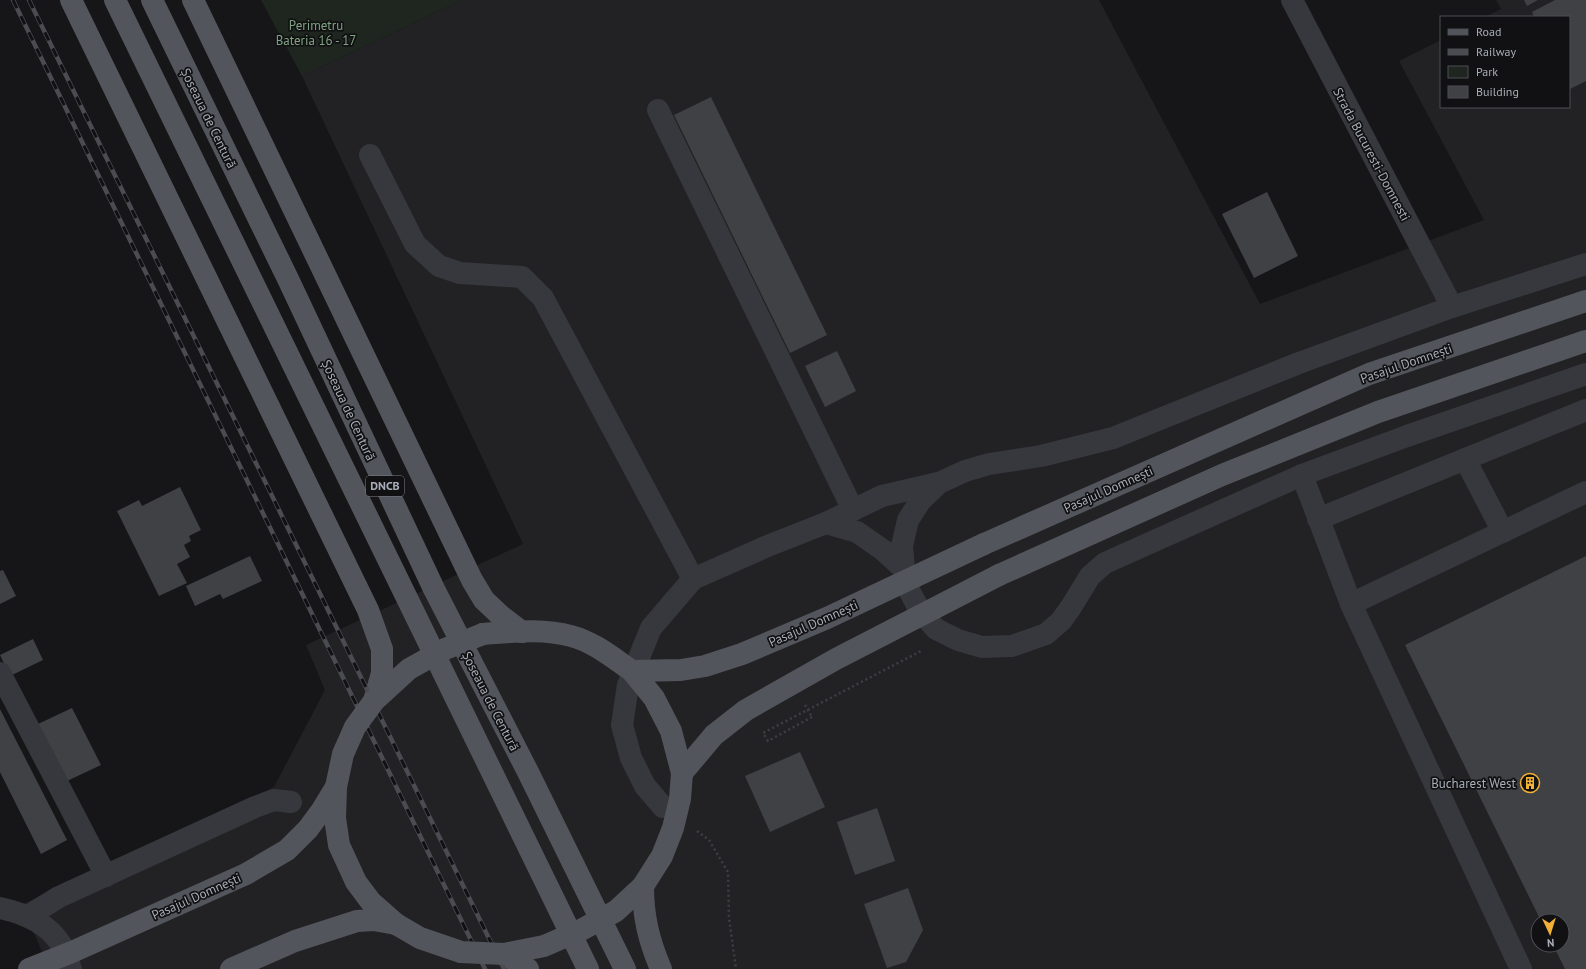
<svg xmlns="http://www.w3.org/2000/svg" width="1586" height="969" font-family="'PT Sans',sans-serif">
	<style>
		.built { fill: #222225; fill-rule: evenodd }
		.green { fill: #1e261f }
		.building { fill: #404145 }
		.lines { fill: none; stroke-linecap: round; stroke-linejoin: round }
		.path { stroke: #3d3f44; stroke-width: 2.5; stroke-dasharray: 2 3; stroke-linecap: butt }
		.minor { stroke: #37383d; stroke-width: 22 }
		.major { stroke: #53555c; stroke-width: 22 }
		.rail-casing { stroke: #4a4c52; stroke-width: 4.5 }
		.rail { stroke: #111113; stroke-width: 3; stroke-dasharray: 9; stroke-linecap: butt }
		.path-bridge { stroke: #3d3f44; stroke-width: 2.5; stroke-dasharray: 2 3; stroke-linecap: butt }
		.major-bridge { stroke: #53555c; stroke-width: 22 }
		.labels { text-anchor: middle; stroke-width: 3.5; stroke-linejoin: round; paint-order: stroke }
		.shield { fill: #111113; stroke: #7b7e86; stroke-width: 1 }
		.shield-label { font-size: 12px; font-weight: bold; fill: #a8adb8 }
		.park-label { font-size: 13px; fill: #7fa381; stroke: #111113 }
		.street-label { font-size: 13px; fill: #a8adb8; stroke: #111113 }
		.poi-label { font-size: 13px; fill: #a8adb8; stroke: #111113; text-anchor: end }
	</style>
	<rect width="100%" height="100%" fill="#161618"/>
	<path class="built" d="M 462,0 L 1099,0 L 1260,304 L 1484,220 L 1399,61 L 1441,40 L 1441,107 L 1569,107 L 1569,17 L 1485,17 L 1501,9 L 1496,0 L 1586,0 L 1586,969 L 49,969 L 35,935 L 19,906 L 274,787 L 325,690 L 306,645 L 523,544 L 302,76 ZM 1538,921 L 1562,921 L 1562,945 L 1538,945 Z"/>
	<polygon class="green" points="261,0 462,0 302,76"/>
	<g class="building">
		<polygon points="1524,0 1538,0 1527,6"/>
		<polygon points="1555,0 1586,0 1586,81 1570,89 1569,87 1569,17 1534,17 1532,12"/>
		<polygon points="711,97 827,335 790,353 674,115"/>
		<polygon points="1267,192 1298,256 1254,278 1222,214"/>
		<polygon points="837,351 856,391 825,407 805,366"/>
		<polygon points="180,487 201,530 189,536 191,541 184,545 190,557 177,564 187,583 159,596 117,511 139,500 142,506"/>
		<polygon points="250,556 262,581 223,599 220,594 195,606 186,586"/>
		<polygon points="1586,556 1586,969 1565,969 1553,945 1562,945 1562,921 1541,921 1405,645"/>
		<polygon points="3,570 16,596 0,604 0,571"/>
		<polygon points="33,639 43,660 10,676 0,655"/>
		<polygon points="72,708 101,765 67,781 38,724"/>
		<polygon points="0,709 67,840 41,854 0,772"/>
		<polygon points="800,752 825,807 770,832 745,776"/>
		<polygon points="877,808 895,861 855,875 837,822"/>
		<polygon points="908,888 923,930 906,962 887,968 864,904"/>
	</g>
	<g class="lines">
		<g class="path">
			<polyline points="812,717 768,741 763,733 923,650"/>
			<polyline points="697,831 709,840 728,872 729,918 736,969"/>
		</g>
		<g class="minor">
			<polyline points="1292,0 1452,307"/>
			<polyline points="658,110 853,510"/>
			<polyline points="370,155 415,244 439,266 460,273 522,277 543,298 693,579"/>
			<polyline points="1586,264 1452,307 1299,363 1113,438 1041,456 989,464 965,471 939,483 921,500 908,520 902,546 904,569 909,590 920,611 936,629 958,640 982,647 1012,646 1046,634 1061,621 1071,607 1090,576 1105,563 1302,475 1407,436 1586,374"/>
			<polyline points="1465,459 1503,532"/>
			<polyline points="1302,475 1351,604 1521,969"/>
			<polyline points="1318,519 1586,410"/>
			<polyline points="826,523 857,532 883,550 904,569"/>
			<polyline points="1351,604 1586,492"/>
			<polyline points="0,673 106,876"/>
			<polyline points="663,807 645,786 631,758 622,725 628,685 651,628 693,579 770,545 826,523 882,496 938,483"/>
			<path d="M 0,908 C 23,913 47,923 60,943 C 65,950 68,961 71,969"/>
			<polyline points="28,916 59,897 255,807 274,800 291,802"/>
		</g>
		<g class="major">
			<polyline points="71,0 368,610 382,649 382,673 374,701"/>
			<polyline points="115,0 588,969"/>
			<polyline points="152,0 288,279 434,589 528,772 625,969"/>
			<polyline points="193,0 472,580 484,600 501,616 522,632"/>
			<polyline points="984,544 1369,374 1586,301"/>
			<polyline points="999,575 1222,475 1378,412 1586,341"/>
			<path d="M 483,634 C 512,632 542,628 571,636 C 594,642 613,658 632,671"/>
			<polyline points="336,787 335,818 339,845 356,882 371,902 396,924"/>
			<path d="M 643,886 C 643,917 649,941 661,969"/>
			<polyline points="504,954 528,969"/>
			<polyline points="231,969 295,941 357,921 374,920 396,924"/>
		</g>
		<g class="rail-casing">
			<g id="rail">
				<polyline points="13,0 485,969"/>
				<polyline points="29,0 504,969"/>
			</g>
		</g>
		<use href="#rail" class="rail"/>
		<polyline class="path-bridge" points="805,705 812,717"/>
		<g class="major-bridge">
			<polyline points="632,671 681,670 705,666 742,654 827,618 984,544"/>
			<polyline points="682,773 714,735 746,710 836,659 999,575"/>
			<polyline points="396,924 420,938 461,952 504,954 544,946 581,930 616,911 643,886 662,856 673,828 680,799 682,773 671,731 654,698 632,671"/>
			<polyline points="29,969 72,952 246,874 287,850 308,829 322,810 336,787 343,754 355,727 374,701 409,669 445,649 483,634"/>
		</g>
	</g>
	<defs>
		<g id="building-ring" transform="scale(1)"><circle r="9.5" fill="#111113" stroke="#f2b134" stroke-width="1.5"/><path d="M-4-6H4V6H1V3H-1V6H-4ZM-2.5-4.3h1.7v1.8h-1.7ZM.8-4.3h1.7v1.8H.8ZM-2.5-1h1.7V.8h-1.7ZM.8-1h1.7V.8H.8Z" fill="#f2b134"/></g>
	</defs>
	<g fill-rule="evenodd">
		<use href="#building-ring" x="1530" y="783"/>
	</g>
	<g class="labels">
		<rect class="shield" x="366" y="476" width="38" height="20" rx="3"/>
		<g class="shield-label">
			<text x="385" y="490">DNCB</text>
		</g>
		<g class="park-label">
			<text x="316" y="30">Perimetru<tspan x="316" dy="15">Bateria 16 - 17</tspan></text>
		</g>
		<g class="street-label">
			<text transform="translate(209 118) rotate(64)" y="5">Șoseaua de Centură</text>
			<text transform="translate(1372 154) rotate(62)" y="5">Strada Bucuresti-Domnesti</text>
			<text transform="translate(1406 363) rotate(-19)" y="5">Pasajul Domnești</text>
			<text transform="translate(349 410) rotate(65)" y="5">Șoseaua de Centură</text>
			<text transform="translate(1108 489) rotate(-24)" y="5">Pasajul Domnești</text>
			<text transform="translate(813 623) rotate(-24)" y="5">Pasajul Domnești</text>
			<text transform="translate(491 701) rotate(63)" y="5">Șoseaua de Centură</text>
			<text transform="translate(196 896) rotate(-24)" y="5">Pasajul Domnești</text>
		</g>
		<g class="poi-label">
			<text x="1516" y="788">Bucharest West</text>
		</g>
	</g>
	<rect x="1440" y="16" width="130" height="92" fill="#111113" stroke="#4d4f55"/>
	<rect x="1448" y="29" width="20" height="6" fill="#53555c" stroke="#4d4f55"/>
	<text x="1476" y="36" font-size="12" fill="#a8adb8">Road</text>
	<rect x="1448" y="49" width="20" height="6" fill="#4a4c52" stroke="#4d4f55"/>
	<text x="1476" y="56" font-size="12" fill="#a8adb8">Railway</text>
	<rect x="1448" y="66" width="20" height="12" fill="#1e261f" stroke="#4d4f55"/>
	<text x="1476" y="76" font-size="12" fill="#a8adb8">Park</text>
	<rect x="1448" y="86" width="20" height="12" fill="#404145" stroke="#4d4f55"/>
	<text x="1476" y="96" font-size="12" fill="#a8adb8">Building</text>
	<g transform="translate(1550 933) rotate(176)"><circle r="19" fill="#111113" stroke="#4d4f55"/>
	<path d="M0-3L7 15L0 10L-7 15Z" fill="#f2b134"/>
	<text y="-6" font-size="11" font-weight="bold" text-anchor="middle" fill="#a8adb8">N</text>
	</g>
</svg>
